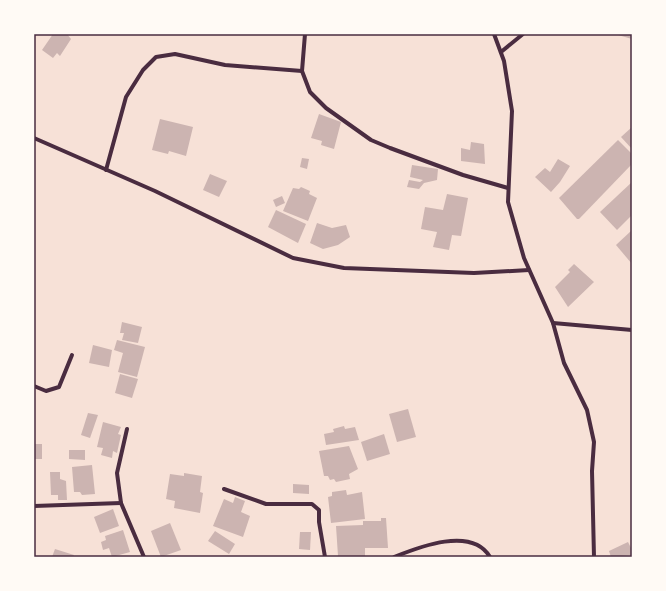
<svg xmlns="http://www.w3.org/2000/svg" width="666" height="591" font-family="Manrope,sans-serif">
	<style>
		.building { fill: #ccb4b1 }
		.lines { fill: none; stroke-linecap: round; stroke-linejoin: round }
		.minor { stroke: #4a2c40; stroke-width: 4 }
		.neatline { fill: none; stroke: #4a2c40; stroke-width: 1.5 }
	</style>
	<rect width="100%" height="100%" fill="#f7e1d7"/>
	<g class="building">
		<polygon points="53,34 67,34 71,39 60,56 57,53 53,58 42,50"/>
		<polygon points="619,34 632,34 632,39 618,35"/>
		<polygon points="319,114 341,122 334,149 321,145 322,141 311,138"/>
		<polygon points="160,119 193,127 186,156 169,151 168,154 152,150"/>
		<polygon points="632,127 632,149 621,137"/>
		<polygon points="618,140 632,154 632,164 579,219 577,219 559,198"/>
		<polygon points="471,142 484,144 485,164 461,161 461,148 470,150"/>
		<polygon points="302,158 309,159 307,169 300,167"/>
		<polygon points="558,159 570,166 560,182 551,192 535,177 545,168 550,172"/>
		<polygon points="412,165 438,169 437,180 424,183 419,189 407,187 409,180 420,182 423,180 410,177"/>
		<polygon points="210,174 227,181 219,197 203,190"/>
		<polygon points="632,182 632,215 617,230 600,212"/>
		<polygon points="301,187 310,191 309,194 317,198 308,221 283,211 293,188 299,189"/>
		<polygon points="447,194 468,198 461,236 452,235 449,250 433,247 437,232 421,229 425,207 443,210"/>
		<polygon points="282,196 285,203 276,207 273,200"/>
		<polygon points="276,210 306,224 298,243 268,227"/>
		<polygon points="317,223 332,228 346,225 350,237 338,245 323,249 310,243"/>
		<polygon points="632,230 632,264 616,245"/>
		<polygon points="574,264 594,282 568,307 555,287 570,272 568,270"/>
		<polygon points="122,322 142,327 138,343 122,340 124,333 120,333"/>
		<polygon points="117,340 145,347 137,377 118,372 123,353 114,350"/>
		<polygon points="93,345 112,350 109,367 89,363"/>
		<polygon points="120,374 138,379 132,398 115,393"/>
		<polygon points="408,409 416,437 397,442 389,414"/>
		<polygon points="88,413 98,415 90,438 81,435"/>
		<polygon points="103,422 121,427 118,434 121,435 117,453 113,451 112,458 101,455 103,448 97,447"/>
		<polygon points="344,426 345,429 355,427 359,440 326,445 324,434 334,432 333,429"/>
		<polygon points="384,434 390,454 367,461 361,442"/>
		<rect x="34" y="444" width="8" height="15"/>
		<polygon points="349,446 358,469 349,474 350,479 336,482 334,479 330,480 328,476 324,476 319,451"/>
		<polygon points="69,450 85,450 85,460 69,459"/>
		<polygon points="92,465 95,494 82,495 80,492 74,492 72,467"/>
		<polygon points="50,472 60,472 60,479 66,481 67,500 58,500 58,495 51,495"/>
		<polygon points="184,473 202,476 200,492 203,493 200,513 174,508 175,501 166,499 170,474 184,476"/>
		<polygon points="293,484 309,485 309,494 293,493"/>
		<polygon points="346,490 347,495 362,492 365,519 331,523 328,497 332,496 332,492"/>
		<polygon points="235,497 245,501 241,512 250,516 243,537 213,526 224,499 233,503"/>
		<polygon points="113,509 119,526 100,533 94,517"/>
		<polygon points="381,518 386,518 388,548 365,548 365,557 338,556 336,526 363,525 363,521 381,521"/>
		<polygon points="170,523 181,550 161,557 151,531"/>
		<polygon points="123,530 130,552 112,557 109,548 103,550 101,542 106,540 105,536"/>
		<polygon points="215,531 235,544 229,554 208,541"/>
		<polygon points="300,532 311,532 310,550 299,549"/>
		<polygon points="628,542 632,550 632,555 611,557 609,551"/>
		<polygon points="55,549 74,555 73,557 52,557"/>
	</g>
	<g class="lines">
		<g class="minor">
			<polyline points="305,34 302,71 310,92 326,108 371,140 390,148 463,175 508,188"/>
			<polyline points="494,34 504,61 512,111 508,202 524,258 553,323 564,363 587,410 594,442 592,471 594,557"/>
			<polyline points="501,52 523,34"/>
			<polyline points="34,138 155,191 293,258 344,268 474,273 529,270"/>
			<polyline points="106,170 126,97 143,70 156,57 175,54 225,65 302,71"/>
			<polyline points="553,323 632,330"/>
			<polyline points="34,386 46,391 59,387 72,355"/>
			<polyline points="127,429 117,473 121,503 144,557"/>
			<polyline points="224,489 266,504 312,504 319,510 319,522 325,557"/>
			<polyline points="34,506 121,503"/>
			<path d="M 394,557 C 419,547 472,526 490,557"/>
		</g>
	</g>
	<rect width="666" height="591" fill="none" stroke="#fffaf5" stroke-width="70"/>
	<rect x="35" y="35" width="596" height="521" class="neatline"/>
</svg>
